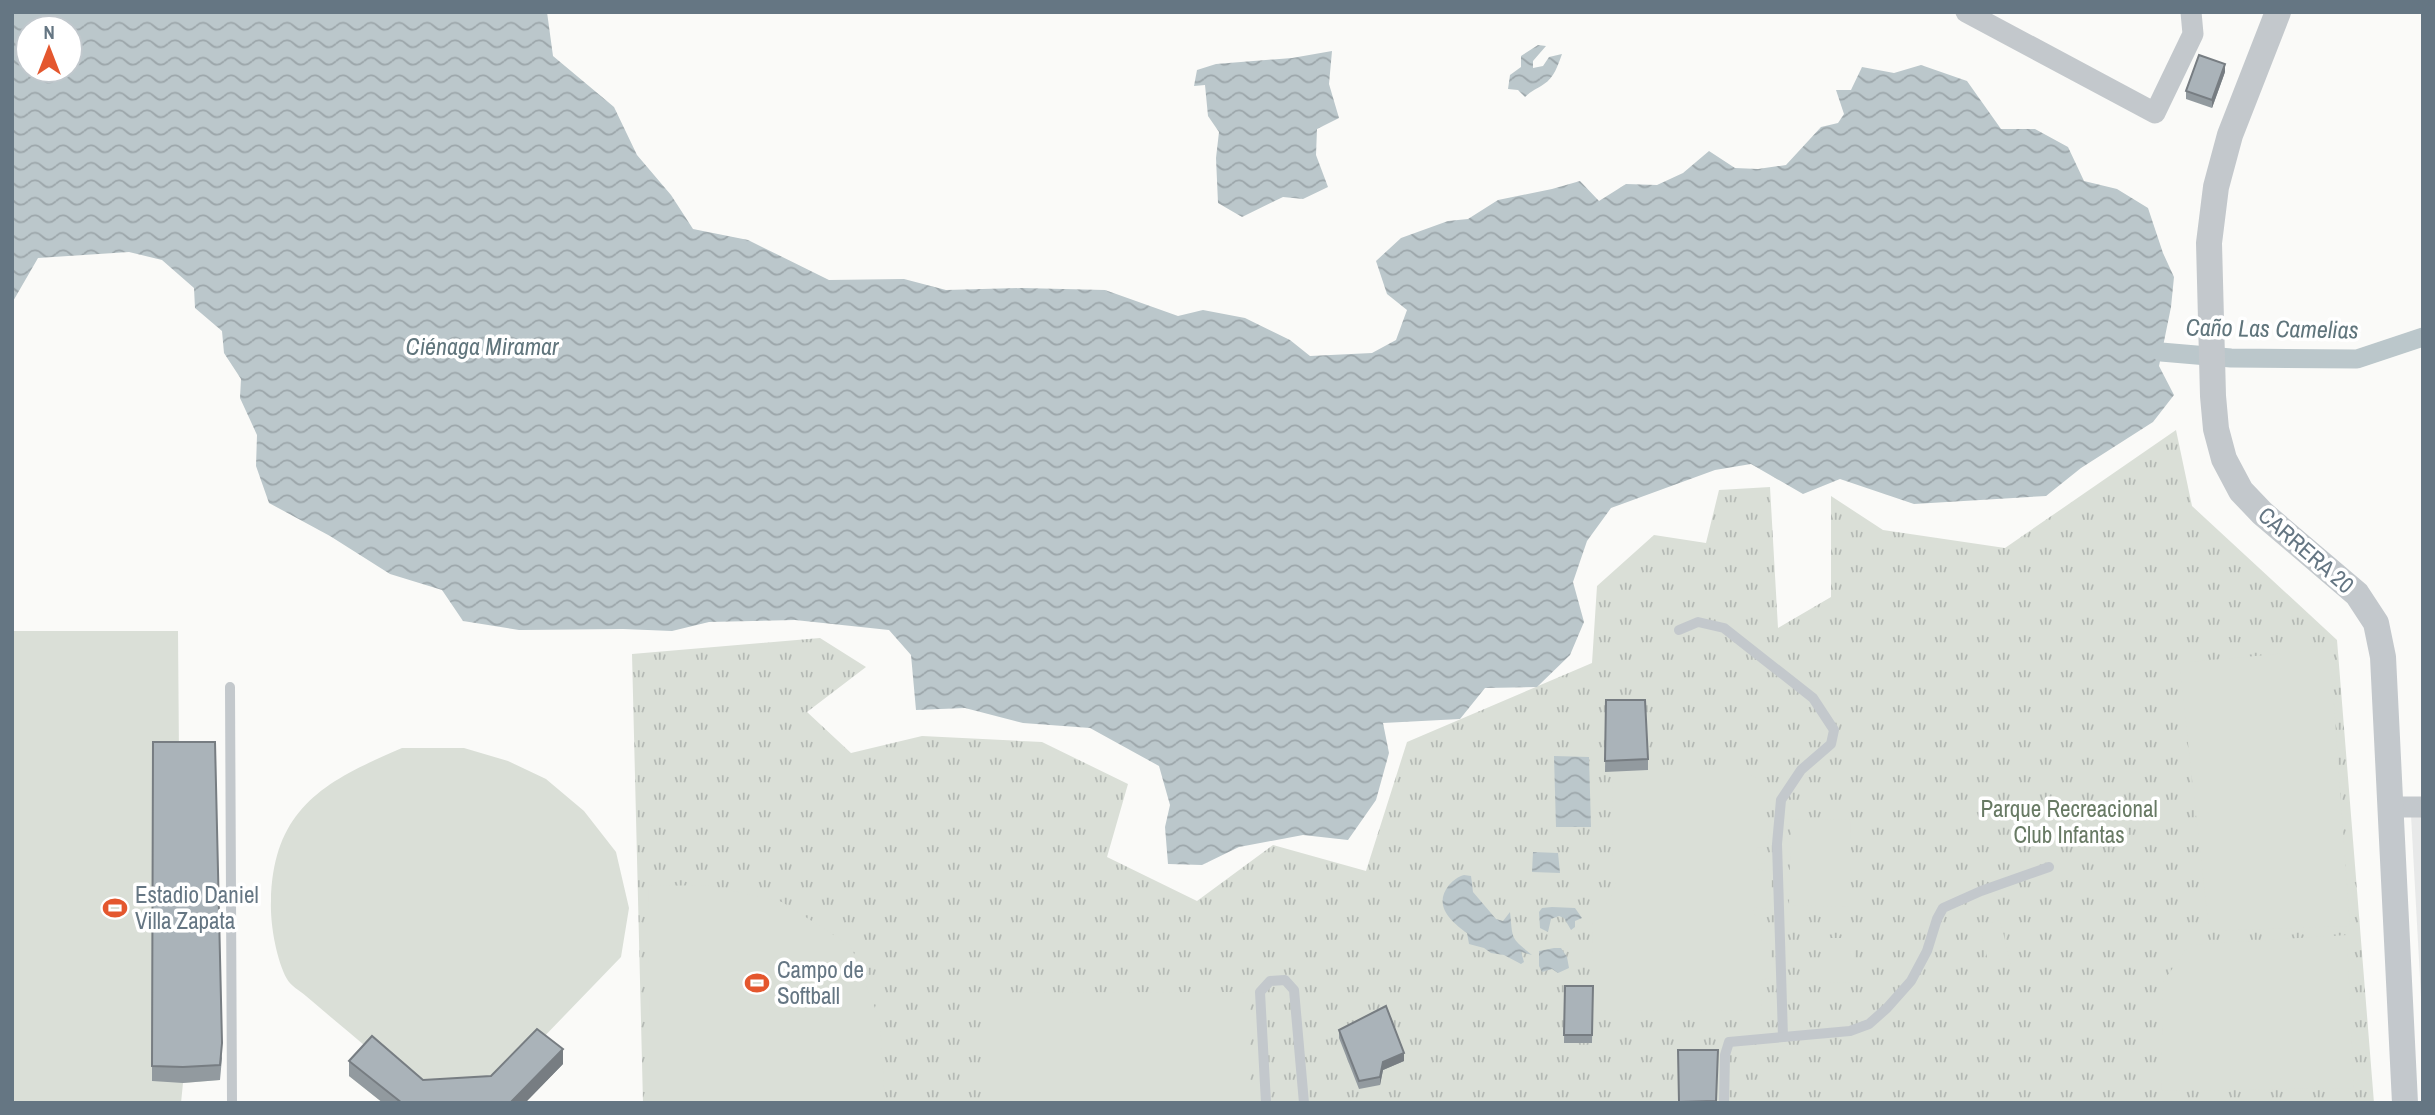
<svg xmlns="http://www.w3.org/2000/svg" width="2435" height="1115" font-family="'Archivo Narrow',sans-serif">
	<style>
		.built { fill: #e8e9e9 }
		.grass { fill: url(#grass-tufts) }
		.pitch { fill: #dadfd7 }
		.water { fill: url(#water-waves); fill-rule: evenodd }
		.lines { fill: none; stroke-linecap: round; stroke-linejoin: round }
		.canal { stroke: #bbc7cb; stroke-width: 19 }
		.service { stroke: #c3c8cc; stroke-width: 10 }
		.minor { stroke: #c3c8cc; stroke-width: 21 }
		.tertiary { stroke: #c3c8cc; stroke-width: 26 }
		.wall { fill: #929a9f }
		.shaded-wall { fill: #777d82 }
		.building { fill: #aab3b9; stroke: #777d82; stroke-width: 2 }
		.labels { text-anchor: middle; stroke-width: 7; stroke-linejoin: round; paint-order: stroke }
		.street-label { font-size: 23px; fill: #657683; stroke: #fff }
		.park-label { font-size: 23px; fill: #687a64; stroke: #fff }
		.poi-label { font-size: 23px; fill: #657683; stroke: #fff; text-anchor: start }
		.water-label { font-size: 24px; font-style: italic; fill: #60757c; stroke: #fff }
	</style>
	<defs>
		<pattern id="grass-tufts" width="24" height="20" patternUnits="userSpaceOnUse" patternTransform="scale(1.75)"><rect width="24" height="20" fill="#dadfd7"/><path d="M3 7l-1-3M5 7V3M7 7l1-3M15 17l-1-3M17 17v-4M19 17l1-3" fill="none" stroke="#b4b9b4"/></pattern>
		<pattern id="water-waves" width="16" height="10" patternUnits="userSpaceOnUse" patternTransform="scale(1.75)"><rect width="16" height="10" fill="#bbc7cb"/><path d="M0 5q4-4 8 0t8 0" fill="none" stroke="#9ca6aa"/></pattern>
	</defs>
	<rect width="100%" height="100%" fill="#fafaf8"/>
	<polygon class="built" points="2411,815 2423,815 2423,1033"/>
	<polygon class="grass" points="2176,430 2192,506 2337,640 2374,1103 643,1103 632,654 820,638 866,667 807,712 851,753 922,736 1042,742 1128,784 1107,857 1197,901 1273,845 1366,871 1407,742 1592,663 1597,586 1654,535 1706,543 1719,490 1770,487 1778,628 1831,597 1831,496 1883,530 2005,548"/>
	<g class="pitch">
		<polygon points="12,631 178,631 179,757 220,1080 183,1083 181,1103 12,1103"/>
		<polygon points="2330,649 2350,926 2209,931 2179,663"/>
		<path d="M 402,748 L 464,748 L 508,761 L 546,779 L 584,811 L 616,852 L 629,908 L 621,957 L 537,1044 L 525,1103 L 383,1103 L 349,1076 L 371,1051 C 350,1033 328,1015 306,996 C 300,991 290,985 287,979 C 276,959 270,923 271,901 C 273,808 325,781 402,748 Z"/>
		<path d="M 1618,775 L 1751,775 L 1758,778 L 1758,833 L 1769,834 L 1768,846 L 1757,848 L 1756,855 L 1765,856 L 1765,863 L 1759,864 L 1758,869 L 1770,872 L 1771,909 L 1753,907 L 1755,915 L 1762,916 L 1761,943 L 1770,944 L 1770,978 L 1761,980 L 1762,1010 L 1597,1011 L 1597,970 L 1592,956 L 1593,919 C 1610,901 1615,894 1618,870 L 1612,862 L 1613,780 Z"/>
		<polygon points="1791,819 1851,820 1850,907 1789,905"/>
		<polygon points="707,885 782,902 851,946 880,1021 885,1103 650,1101 648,886"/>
		<polygon points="2000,920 2011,964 1990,970 1980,927"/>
		<polygon points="2347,935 2354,1088 2161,1091 2163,982 2189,945"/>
		<polygon points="1829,938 1854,938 1854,982 1829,983"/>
		<polygon points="1249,992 1249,1103 988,1103 988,993"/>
	</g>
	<g class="water">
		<path d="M 12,12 L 547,12 L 553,56 L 614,107 L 637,155 L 671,195 L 693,229 L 748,240 L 829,280 L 904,279 L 946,290 L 1022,288 L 1105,290 L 1178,316 L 1203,310 L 1245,318 L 1290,340 L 1310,356 L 1372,353 L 1396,340 L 1407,310 L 1387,294 L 1376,261 L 1401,238 L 1448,221 L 1468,219 L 1498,200 L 1552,189 L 1580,181 L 1599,201 L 1626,184 L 1657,185 L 1683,173 L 1709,151 L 1735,168 L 1758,169 L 1786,165 L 1821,127 L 1838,123 L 1844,114 L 1836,90 L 1851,90 L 1862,67 L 1894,73 L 1921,65 L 1967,81 L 2001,129 L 2035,129 L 2068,147 L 2084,181 L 2117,189 L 2148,208 L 2163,253 L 2174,277 L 2171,307 L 2159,366 L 2174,395 L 2153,422 L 2081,468 L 2046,496 L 1914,504 L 1840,479 L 1803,494 L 1751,464 L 1715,470 L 1611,508 L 1587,541 L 1573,582 L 1584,622 L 1570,655 L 1537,687 L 1485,688 L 1460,719 L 1383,723 L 1389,753 L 1376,800 L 1348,840 L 1303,835 L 1239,847 L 1202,865 L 1168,864 L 1165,827 L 1170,805 L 1159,766 L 1090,728 L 1023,723 L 965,708 L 916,710 L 911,655 L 889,630 L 795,620 L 709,622 L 672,631 L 623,629 L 519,630 L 463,621 L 442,590 L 390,574 L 330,536 L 269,503 L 256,466 L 257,435 L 240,398 L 241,379 L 224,353 L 222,331 L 195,308 L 194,288 L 162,260 L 129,252 L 38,258 L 12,303 ZM 70,28 L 70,70 L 28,70 L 28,28 Z"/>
		<path d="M 1538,45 L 1546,46 L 1533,61 L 1533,68 L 1543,66 L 1549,57 L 1562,54 C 1558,65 1554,78 1544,84 C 1537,89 1532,90 1525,97 L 1518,90 L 1508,89 L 1510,75 L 1521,67 L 1521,56 Z"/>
		<polygon points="1332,51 1329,84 1339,118 1317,129 1316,155 1328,187 1303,199 1283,197 1242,217 1218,203 1216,158 1219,132 1208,116 1205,85 1194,86 1197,70 1216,64 1292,58"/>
		<polygon points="1554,756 1589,757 1591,827 1556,827"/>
		<polygon points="1533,852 1558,853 1560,873 1532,872"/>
		<path d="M 1464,875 L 1471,876 L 1473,892 L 1496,919 L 1503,921 L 1510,912 C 1513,940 1510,937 1532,955 L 1521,952 L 1524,962 L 1521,964 L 1504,955 L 1491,953 L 1484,948 L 1469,944 L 1467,933 C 1450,921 1433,905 1449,885 C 1454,880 1457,877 1464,875 Z"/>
		<polygon points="1552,907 1575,908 1582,918 1575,921 1575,927 1571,930 1564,918 1559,916 1551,919 1548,932 1540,928 1539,912 1542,908"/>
		<polygon points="1554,948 1561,948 1567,957 1569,968 1558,973 1552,969 1542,972 1539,966 1539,951"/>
	</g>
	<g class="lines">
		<polyline class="canal" points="2161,352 2231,358 2357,359 2423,337"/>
		<g class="service">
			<polyline points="1679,630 1698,622 1724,628 1813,698 1834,730 1831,744 1801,770 1781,800 1777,844 1783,1037"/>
			<polyline points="230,687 232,1103"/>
			<polyline points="1266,1103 1260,992 1270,981 1285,980 1294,990 1304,1103"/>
			<polyline points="1724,1103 1725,1055 1729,1042 1850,1031 1869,1024 1887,1008 1911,981 1927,951 1937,919 1943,908 1981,891 2049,867"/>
		</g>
		<g class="minor">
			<polyline points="1966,12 2155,113 2193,34 2191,12"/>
			<polyline points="2392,807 2423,807"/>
		</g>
		<polyline class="tertiary" points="2278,12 2230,135 2216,187 2209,243 2213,396 2216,429 2224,459 2241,491 2262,513 2357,594 2376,623 2383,657 2405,1103"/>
	</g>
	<g class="wall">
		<polygon points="2225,72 2212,108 2186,99 2186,91"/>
		<polygon points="1606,700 1648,759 1648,770 1605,772"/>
		<polygon points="153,742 222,1058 220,1080 183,1083 152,1081"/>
		<polygon points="1565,986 1593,986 1592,1043 1564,1043"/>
		<polygon points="1339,1030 1404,1061 1383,1070 1380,1085 1359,1089 1339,1038"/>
		<polygon points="1678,1050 1718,1050 1716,1103 1679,1103"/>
		<polygon points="349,1061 423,1080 491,1076 563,1064 525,1103 383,1103 349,1076"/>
	</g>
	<g class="shaded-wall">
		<polygon points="2225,64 2225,72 2212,108 2212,100"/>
		<polygon points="563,1049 563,1064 525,1103 510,1103"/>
		<polygon points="1404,1053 1404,1061 1383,1070 1380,1085 1380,1077 1383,1062"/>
	</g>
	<g class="building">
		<polygon points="2199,55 2225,64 2212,100 2186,91"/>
		<polygon points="1606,700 1645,700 1648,759 1605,761"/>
		<polygon points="153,742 215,742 222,1043 220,1065 183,1067 152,1066"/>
		<polygon points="1565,986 1593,986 1592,1035 1564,1035"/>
		<polygon points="1386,1006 1404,1053 1383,1062 1380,1077 1359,1081 1339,1030"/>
		<polygon points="537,1029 563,1049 510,1103 402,1103 349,1061 372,1036 423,1080 491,1076"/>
		<polygon points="1678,1050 1718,1050 1716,1101 1679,1102"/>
	</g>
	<defs>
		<g id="stadium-bare" transform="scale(1.89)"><path d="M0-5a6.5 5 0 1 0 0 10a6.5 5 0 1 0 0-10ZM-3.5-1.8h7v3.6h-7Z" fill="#e4572e" stroke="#fff" stroke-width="2.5" paint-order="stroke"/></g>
	</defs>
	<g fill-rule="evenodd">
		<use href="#stadium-bare" x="115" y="908"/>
		<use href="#stadium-bare" x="757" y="983"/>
	</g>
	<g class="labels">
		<g class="street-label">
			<text transform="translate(2306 550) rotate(41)" y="8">CARRERA 20</text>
		</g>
		<g class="park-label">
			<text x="2069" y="817">Parque Recreacional<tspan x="2069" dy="26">Club Infantas</tspan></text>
		</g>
		<g class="poi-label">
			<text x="135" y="903">Estadio Daniel<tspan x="135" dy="26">Villa Zapata</tspan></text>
			<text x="777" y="978">Campo de<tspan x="777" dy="26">Softball</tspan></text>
		</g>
		<g class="water-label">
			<text transform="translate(2272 329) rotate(1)" y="8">Caño Las Camelias</text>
			<text x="482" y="355">Ciénaga Miramar</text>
		</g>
	</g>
	<rect width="2435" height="1115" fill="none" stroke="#657683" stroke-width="28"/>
	<g transform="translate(49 49)"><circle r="33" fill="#ffffff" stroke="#c1c8cd" stroke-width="2"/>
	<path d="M0-5L12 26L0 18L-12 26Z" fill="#e4572e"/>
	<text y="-10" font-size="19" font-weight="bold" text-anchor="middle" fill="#657683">N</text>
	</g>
</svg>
